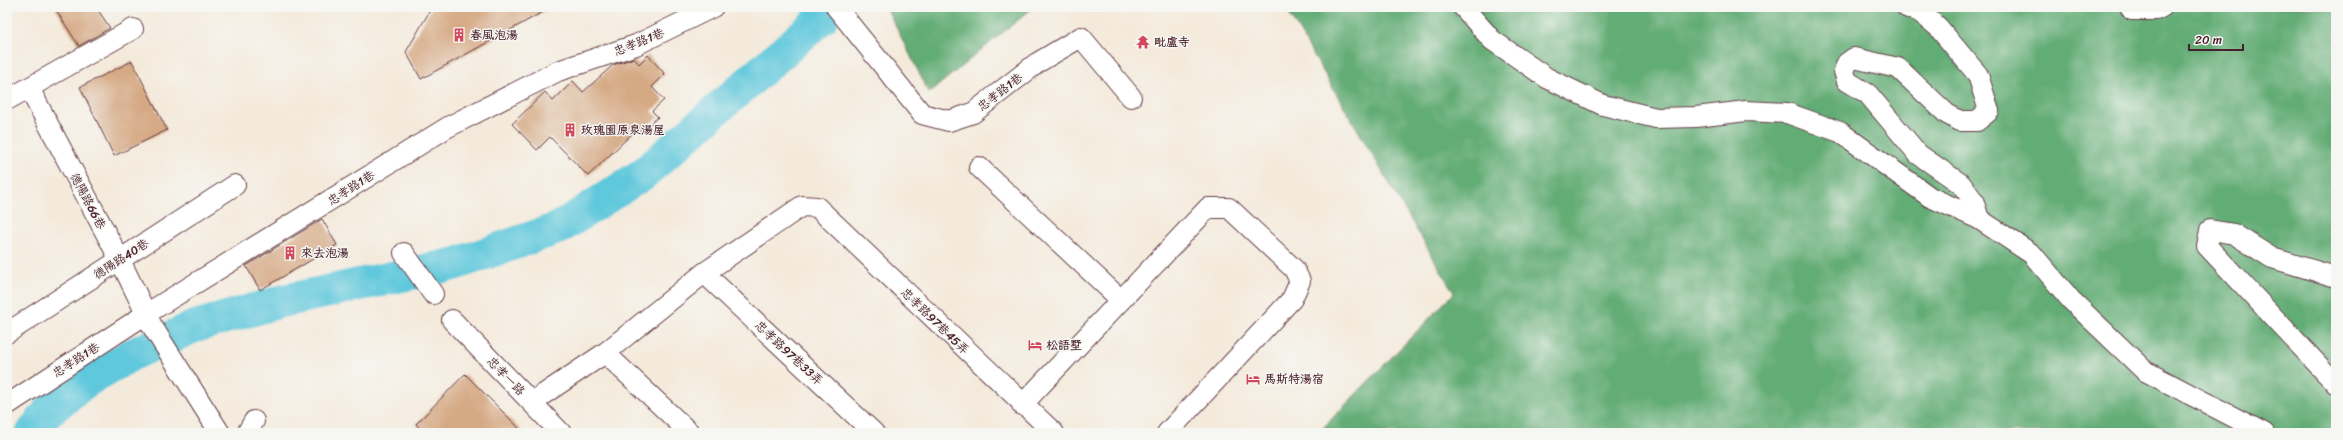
<svg xmlns="http://www.w3.org/2000/svg" width="2343" height="440" font-family="Sriracha,'LXGW WenKai TC',sans-serif">
	<style>
		.forest { fill: #62ac74; stroke: #566650 }
		.lines { fill: none; stroke-linecap: round; stroke-linejoin: round }
		.river { stroke: #60c8dc; stroke-width: 33 }
		.building { fill: #d5a984 }
		.minor-casing { stroke: #643d45; stroke-width: 22 }
		.minor { stroke: #fff; stroke-width: 20 }
		.labels { text-anchor: middle; stroke-width: 3; stroke-linejoin: round; paint-order: stroke }
		.poi-label { font-size: 12px; font-weight: bold; fill: #4a1f2b; stroke: #f6f6f2; text-anchor: start }
		.street-label { font-size: 12px; fill: #4a1f2b; stroke: #f6f6f2 }
	</style>
	<rect width="100%" height="100%" fill="#f6f6f2"/>
	<filter id="ink" filterUnits="userSpaceOnUse"><feTurbulence type="fractalNoise" baseFrequency=".025" numOctaves="2"/><feDisplacementMap in="SourceGraphic" scale="8" xChannelSelector="R" yChannelSelector="G"/><feConvolveMatrix kernelMatrix="1 2 1 2 8 2 1 2 1" color-interpolation-filters="sRGB"/></filter>
	<filter id="wash" filterUnits="userSpaceOnUse"><feTurbulence type="fractalNoise" baseFrequency=".012" numOctaves="4" result="noise"/><feDisplacementMap in="SourceGraphic" scale="16" xChannelSelector="R" yChannelSelector="G"/><feGaussianBlur stdDeviation="0.9" result="paint"/><feColorMatrix in="noise" values="0 0 0 0 0 0 0 0 0 0 0 0 0 0 0 0 0 1.4 0 .05"/><feComposite in="paint" operator="in"/></filter>
	<g filter="url(#wash)">
		<rect width="100%" height="100%" fill="#f4eadb"/>
		<g class="forest">
			<polygon points="886,7 1034,7 929,93"/>
			<polygon points="1285,7 2336,7 2336,433 1318,433 1454,293"/>
		</g>
		<g class="lines">
			<polyline class="river" points="32,433 48,412 85,382 131,355 193,327 283,301 455,264 559,228 643,174 823,17"/>
		</g>
		<g id="blocks">
			<g class="building">
				<polygon points="54,7 96,7 110,28 79,46"/>
				<polygon points="432,7 552,7 421,79 406,52"/>
				<polygon points="648,55 665,74 652,87 664,100 652,111 658,117 642,131 639,127 588,176 550,137 537,150 512,124 545,92 553,101 573,81 583,92 613,65 634,58 639,64"/>
				<polygon points="132,61 167,130 114,156 80,87"/>
				<polygon points="322,219 337,245 260,290 246,266"/>
				<polygon points="465,374 524,433 424,433 416,424"/>
			</g>
		</g>
	</g>
	<g filter="url(#ink)">
		<use href="#blocks" fill-opacity="0" stroke="#643d45" stroke-width="1"/>
		<g class="lines">
			<g class="minor-casing">
				<g id="minor">
					<polyline points="836,7 922,114 949,121 973,113 1037,63 1081,37 1131,97"/>
					<polyline points="1463,7 1492,40 1547,78 1603,105 1656,118 1696,117 1746,111 1787,113 1840,132 1930,197 1979,219 2032,254 2071,300 2145,371 2264,433"/>
					<polyline points="1906,7 1921,13 1938,27 1978,75 1989,111 1977,121 1960,121 1947,114 1898,68 1854,58 1847,63 1844,71 1847,81 1868,94 1918,154 1961,184 1973,200 1979,219"/>
					<polyline points="2130,7 2132,10 2156,10 2162,7"/>
					<polyline points="29,88 120,260 152,326 220,433"/>
					<polyline points="7,100 133,29"/>
					<polyline points="979,167 1121,300"/>
					<polyline points="404,253 433,294"/>
					<polyline points="704,273 874,433"/>
					<polyline points="2336,277 2272,258 2234,234 2210,230 2207,246 2336,384"/>
					<polyline points="452,320 561,433"/>
					<polyline points="7,333 235,185"/>
					<polyline points="605,353 690,433"/>
					<polyline points="532,402 605,353 704,273 802,206 817,207 1054,433"/>
					<polyline points="7,405 146,314 448,127 558,71 636,45 713,7"/>
					<polyline points="1022,405 1208,208 1229,208 1294,269 1300,281 1292,299 1167,433"/>
					<polyline points="247,433 254,421"/>
				</g>
			</g>
			<use href="#minor" class="minor"/>
		</g>
	</g>
	<defs>
		<g id="building-bare" transform="scale(1.08)"><path d="M-4-6H4V6H1V3H-1V6H-4ZM-2.5-4.3h1.7v1.8h-1.7ZM.8-4.3h1.7v1.8H.8ZM-2.5-1h1.7V.8h-1.7ZM.8-1h1.7V.8H.8Z" fill="#d1495b" stroke="#f6f6f2" stroke-width="2.5" paint-order="stroke"/></g>
		<g id="temple-bare" transform="scale(1.08)"><path d="M0-6L5-2H3V0L6.5 2.5H4V6H1.5V3h-3V6H-4V2.5H-6.5L-3 0V-2H-5Z" fill="#d1495b" stroke="#f6f6f2" stroke-width="2.5" paint-order="stroke"/></g>
		<g id="hotel-bare" transform="scale(1.08)"><path d="M-6-4.5h1.5V1H6V5H4.5V3h-9V5H-6ZM-4 0a1.8 1.8 0 1 1 3.6 0ZM.5 0V-2.5h3Q6-2.5 6 0Z" fill="#d1495b" stroke="#f6f6f2" stroke-width="2.5" paint-order="stroke"/></g>
	</defs>
	<g fill-rule="evenodd">
		<use href="#building-bare" x="459" y="35"/>
		<use href="#temple-bare" x="1143" y="42"/>
		<use href="#building-bare" x="570" y="130"/>
		<use href="#building-bare" x="290" y="253"/>
		<use href="#hotel-bare" x="1035" y="345"/>
		<use href="#hotel-bare" x="1253" y="379"/>
	</g>
	<g class="labels">
		<g class="poi-label">
			<text x="470" y="39">春風泡湯</text>
			<text x="1154" y="46">毗盧寺</text>
			<text x="581" y="134">玫瑰園原泉湯屋</text>
			<text x="301" y="257">來去泡湯</text>
			<text x="1046" y="349">松語墅</text>
			<text x="1264" y="383">馬斯特湯宿</text>
		</g>
		<g class="street-label">
			<text transform="translate(639 42) rotate(-22)" y="4">忠孝路1巷</text>
			<text transform="translate(1000 92) rotate(-38)" y="4">忠孝路1巷</text>
			<text transform="translate(351 188) rotate(-33)" y="4">忠孝路1巷</text>
			<text transform="translate(88 201) rotate(62)" y="4">德陽路66巷</text>
			<text transform="translate(121 259) rotate(-33)" y="4">德陽路40巷</text>
			<text transform="translate(935 321) rotate(44)" y="4">忠孝路97巷45弄</text>
			<text transform="translate(789 353) rotate(43)" y="4">忠孝路97巷33弄</text>
			<text transform="translate(76 360) rotate(-33)" y="4">忠孝路1巷</text>
			<text transform="translate(506 376) rotate(46)" y="4">忠孝一路</text>
		</g>
	</g>
	<rect width="2343" height="440" fill="none" stroke="#f6f6f2" stroke-width="24"/>
	<path d="M2189 44v6h54v-6" fill="none" stroke="#4a1f2b" stroke-width="2"/>
	<text x="2195" y="44" font-size="12" fill="#4a1f2b" stroke="#f6f6f2" stroke-width="3" paint-order="stroke">20 m</text>
</svg>
